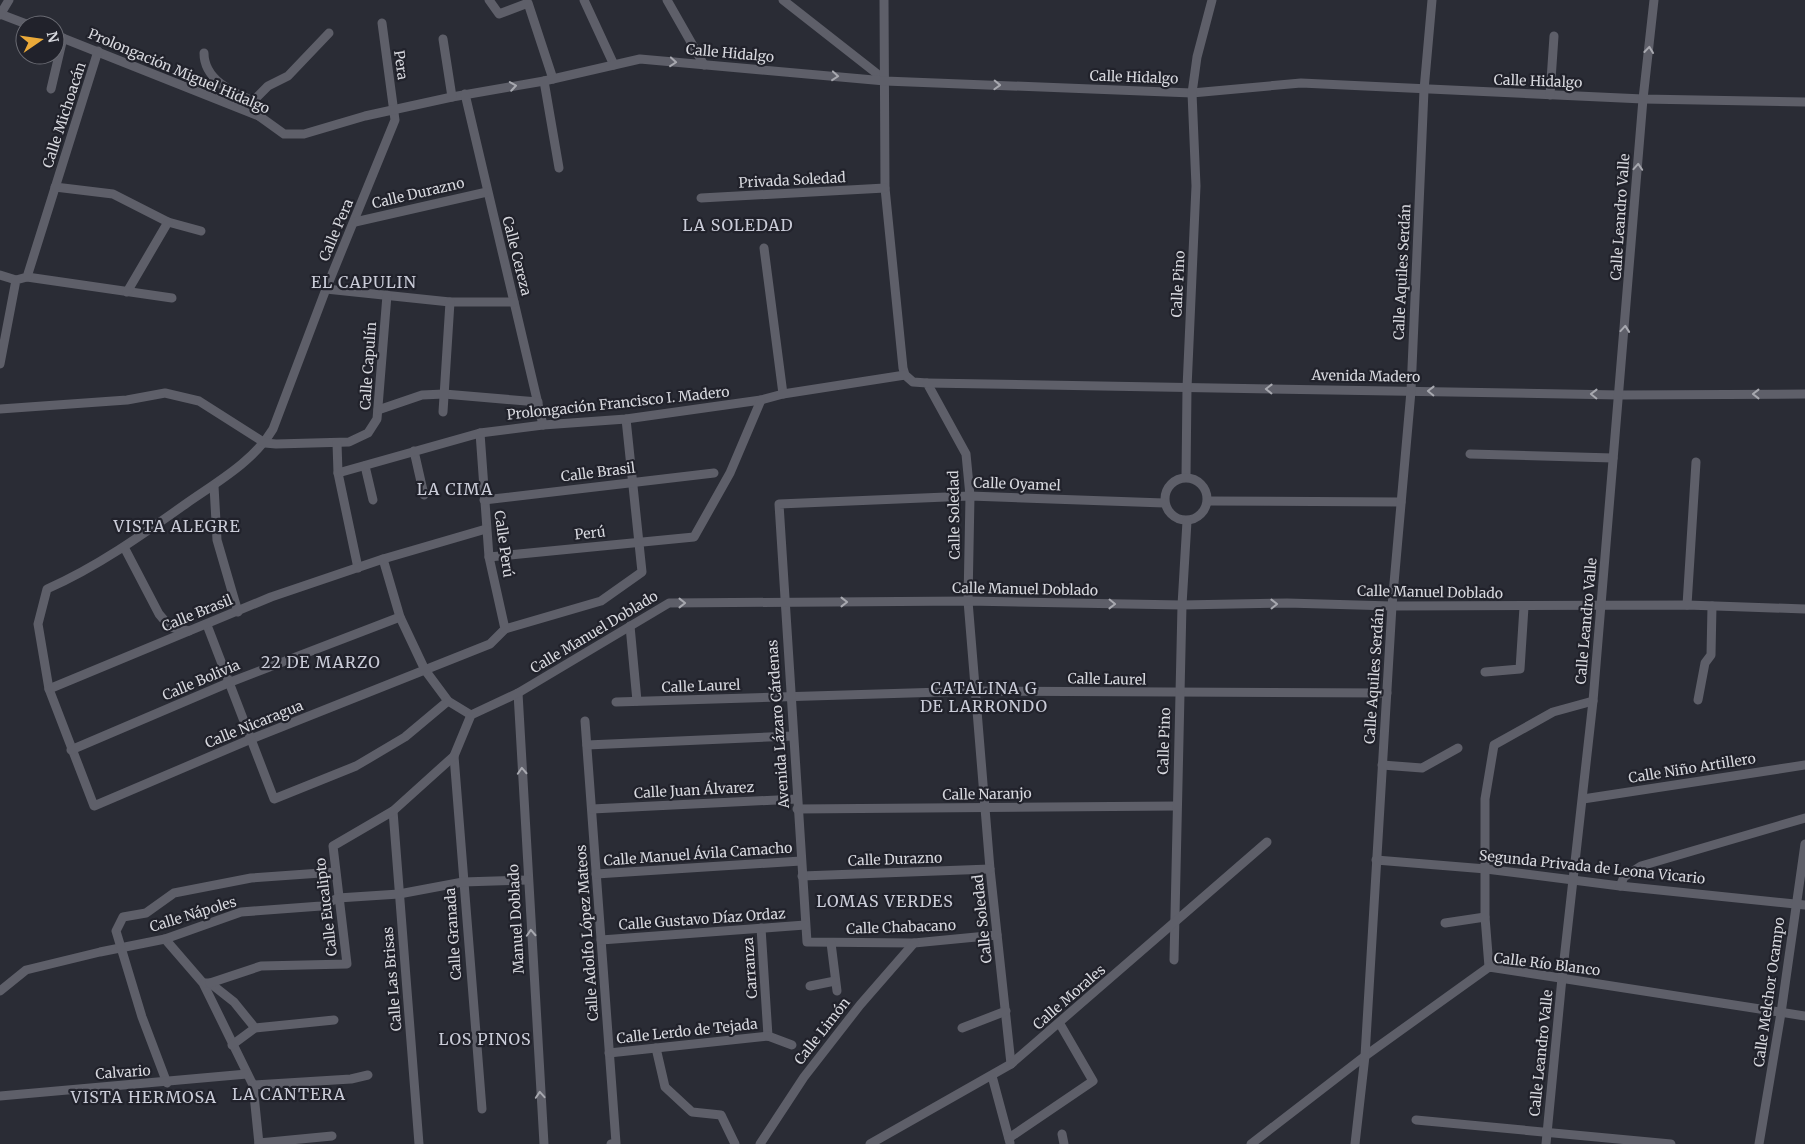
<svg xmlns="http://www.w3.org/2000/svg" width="1805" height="1144" font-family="Merriweather,serif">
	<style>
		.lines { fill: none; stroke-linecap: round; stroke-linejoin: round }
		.minor { stroke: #5e5f69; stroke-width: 9 }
		.oneway { stroke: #a7a8af }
		.labels { text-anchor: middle; stroke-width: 4.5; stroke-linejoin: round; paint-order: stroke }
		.street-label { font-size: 14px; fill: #d7d8de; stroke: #21222b }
		.quarter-label { font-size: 16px; letter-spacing: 1px; fill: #caccd8; stroke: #21222b }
	</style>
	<rect width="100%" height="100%" fill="#2a2c35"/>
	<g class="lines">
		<g class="minor">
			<polyline points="489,0 499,14 528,3 553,79"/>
			<polyline points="584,0 614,65"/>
			<polyline points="667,0 704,65"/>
			<polyline points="783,0 885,80"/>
			<polyline points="884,0 885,188 903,368 905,375 913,382 927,383 966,454 970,496 968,601 990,869 1011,1064"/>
			<polyline points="0,14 29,25"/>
			<polyline points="0,15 9,0"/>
			<path d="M 382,23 L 395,120 L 326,289 L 273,429 C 254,461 217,482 187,503 C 142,535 97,567 47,589 L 38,624 L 49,689 L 94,806 L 251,739 L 490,644 L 505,629 L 601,601 L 642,572 L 626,419"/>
			<polyline points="55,35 259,116 284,134 304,134 365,116 452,97 544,81 640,59 885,81 1192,93 1301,83 1643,99 1805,102"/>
			<polyline points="443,39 452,97"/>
			<path d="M 204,53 C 204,79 231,92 253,101 L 259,116"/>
			<polyline points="544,81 559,168"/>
			<polyline points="51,89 63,38"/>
			<polyline points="465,94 543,425"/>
			<polyline points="1550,95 1554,36"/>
			<polyline points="253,101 268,86 288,76 329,33"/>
			<polyline points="55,187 113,194 168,222 201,231"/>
			<polyline points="701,198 885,188"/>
			<polyline points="355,222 487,192"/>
			<polyline points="764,248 783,394"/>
			<polyline points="0,275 16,280"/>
			<polyline points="27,277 172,298"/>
			<polyline points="326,289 450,302 514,302"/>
			<polyline points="127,292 168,222"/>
			<polyline points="0,364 16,280 27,277 98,51"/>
			<polyline points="927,383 1620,395 1805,394"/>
			<polyline points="0,409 127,400 165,393 199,401 265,443 276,444 349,442 368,433 377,419 387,295"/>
			<polyline points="378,410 422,395 444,394 538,402"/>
			<polyline points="443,412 450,302"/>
			<polyline points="480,433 489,557 505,629"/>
			<polyline points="337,443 338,473 358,568"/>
			<polyline points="414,451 424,495"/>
			<polyline points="1470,454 1613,458"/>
			<polyline points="365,466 373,500"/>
			<polyline points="338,473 480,433 543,425 626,419 761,400 783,394 905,375"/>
			<polyline points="1186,477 1187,388 1196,186 1192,93 1197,57 1212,0"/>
			<circle cx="1186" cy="499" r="21"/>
			<polyline points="214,486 217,540 238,612"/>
			<polyline points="484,500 714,473"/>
			<polyline points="1208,501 1401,502"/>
			<polyline points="124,547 159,614 170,627 189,631"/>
			<polyline points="489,557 694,537 730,473 761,400"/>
			<polyline points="383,559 400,617 425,670 448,701 471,715"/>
			<polyline points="1687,605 1696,462"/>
			<polyline points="207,625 274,799 356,766 405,737 448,701"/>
			<polyline points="630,626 637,701"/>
			<polyline points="1485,672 1520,669 1524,607"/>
			<polyline points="49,689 271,597 383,559 486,529"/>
			<polyline points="518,693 544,1144"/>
			<polyline points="1698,700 1705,663 1711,655 1712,606"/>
			<polyline points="616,702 976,691 1387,693"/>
			<polyline points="585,721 616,1143 611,1144"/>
			<polyline points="587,745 793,736"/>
			<polyline points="71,750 228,683 400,617"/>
			<polyline points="454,756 482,1109"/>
			<polyline points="1382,765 1422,768 1458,748"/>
			<polyline points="1583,799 1805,765"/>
			<polyline points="592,809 797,799"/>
			<polyline points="797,809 1176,806"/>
			<polyline points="393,811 419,1144"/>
			<polyline points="1376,860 1486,869 1620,886 1805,905"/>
			<polyline points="596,874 801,861"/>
			<polyline points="802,876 990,869"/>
			<polyline points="1620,886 1624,877 1641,866 1805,818"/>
			<polyline points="1445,923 1485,917"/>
			<polyline points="761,928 768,1036"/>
			<polyline points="997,935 914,943 807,942 779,504 970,496 1164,503"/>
			<polyline points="165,939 203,983 253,1085 259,1144"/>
			<polyline points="601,940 805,925"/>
			<polyline points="831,943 837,991"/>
			<polyline points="1174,960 1182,605 1187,521"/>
			<polyline points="1489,967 1485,917 1485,799 1494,745 1553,712 1593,701"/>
			<polyline points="205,983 210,983 234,1002 255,1028"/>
			<polyline points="210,983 261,966 347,964 333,846 393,811 454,756 471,715 518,693 669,603 968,601 1182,605 1287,603 1392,606 1687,605 1805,609"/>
			<polyline points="810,986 835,981"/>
			<polyline points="0,991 26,970 100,952 165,939 241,912 321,906 338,898 399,894 463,882 528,880"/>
			<polyline points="962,1028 1006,1011"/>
			<polyline points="768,1036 792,1045"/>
			<polyline points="232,1045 255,1028 334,1020"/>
			<polyline points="656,1048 665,1087 692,1112 721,1115 735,1144"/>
			<polyline points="609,1053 768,1036"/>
			<polyline points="992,1076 1010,1143"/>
			<polyline points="167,1083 142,1017 116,931 123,917 146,913 174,893 251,878 335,872"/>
			<polyline points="253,1085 351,1079 368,1075"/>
			<polyline points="0,1096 247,1074"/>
			<polyline points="1416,1120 1671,1144"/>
			<polyline points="1062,1134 1064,1144"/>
			<polyline points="1009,1138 1093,1081 1060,1024"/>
			<polyline points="259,1143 332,1136"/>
			<polyline points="760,1144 804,1077 860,1005 914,943"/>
			<polyline points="870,1144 1011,1064 1267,842"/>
			<polyline points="1251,1144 1365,1056 1489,967 1805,1016"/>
			<polyline points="1355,1144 1365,1056 1392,606 1411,391 1424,90 1432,0"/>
			<polyline points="1546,1144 1562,978 1593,701 1643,99 1654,0"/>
			<polyline points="1759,1144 1781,1013 1805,844"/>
		</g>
	</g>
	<defs><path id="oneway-chevron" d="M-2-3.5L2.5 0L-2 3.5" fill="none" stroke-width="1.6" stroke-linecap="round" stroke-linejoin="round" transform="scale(1.25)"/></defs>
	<g class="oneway">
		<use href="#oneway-chevron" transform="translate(1649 50) rotate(-84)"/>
		<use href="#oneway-chevron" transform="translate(673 62) rotate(5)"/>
		<use href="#oneway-chevron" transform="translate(835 76) rotate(5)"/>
		<use href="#oneway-chevron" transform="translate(997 85) rotate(2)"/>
		<use href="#oneway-chevron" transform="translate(513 86) rotate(-9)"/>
		<use href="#oneway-chevron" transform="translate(1638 167) rotate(-86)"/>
		<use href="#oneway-chevron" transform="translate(1625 329) rotate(-85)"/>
		<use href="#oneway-chevron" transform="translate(1269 389) rotate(-179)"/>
		<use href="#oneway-chevron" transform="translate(1431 391) rotate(-179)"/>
		<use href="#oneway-chevron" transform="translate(1594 394) rotate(-179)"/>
		<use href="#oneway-chevron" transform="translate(1756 394) rotate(180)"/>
		<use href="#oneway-chevron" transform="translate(844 602)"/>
		<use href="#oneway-chevron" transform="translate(682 603)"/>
		<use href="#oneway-chevron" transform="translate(1112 604) rotate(1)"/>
		<use href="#oneway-chevron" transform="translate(1274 604) rotate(-1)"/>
		<use href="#oneway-chevron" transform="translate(522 771) rotate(-93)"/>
		<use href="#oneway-chevron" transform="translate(531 933) rotate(-93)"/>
		<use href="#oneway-chevron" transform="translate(540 1095) rotate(-94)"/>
	</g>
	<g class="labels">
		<g class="street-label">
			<text transform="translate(730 53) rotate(5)" y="5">Calle Hidalgo</text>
			<text transform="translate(401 65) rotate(82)" y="5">Pera</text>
			<text transform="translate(179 71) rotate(23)" y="5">Prolongación Miguel Hidalgo</text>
			<text transform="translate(1134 77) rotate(2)" y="5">Calle Hidalgo</text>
			<text transform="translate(1538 81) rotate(2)" y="5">Calle Hidalgo</text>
			<text transform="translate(64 115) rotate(-72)" y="5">Calle Michoacán</text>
			<text transform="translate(792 180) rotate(-3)" y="5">Privada Soledad</text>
			<text transform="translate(418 193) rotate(-13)" y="5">Calle Durazno</text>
			<text transform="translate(1620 217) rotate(-86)" y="5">Calle Leandro Valle</text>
			<text transform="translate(336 230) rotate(-67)" y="5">Calle Pera</text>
			<text transform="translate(517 256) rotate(76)" y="5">Calle Cereza</text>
			<text transform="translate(1402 272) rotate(-87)" y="5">Calle Aquiles Serdán</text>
			<text transform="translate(1178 284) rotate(-87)" y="5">Calle Pino</text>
			<text transform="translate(368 366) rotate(-86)" y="5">Calle Capulín</text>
			<text transform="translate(1366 376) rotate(1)" y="5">Avenida Madero</text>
			<text transform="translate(618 403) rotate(-6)" y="5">Prolongación Francisco I. Madero</text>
			<text transform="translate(598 472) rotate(-7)" y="5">Calle Brasil</text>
			<text transform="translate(1017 484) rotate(2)" y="5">Calle Oyamel</text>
			<text transform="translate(954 515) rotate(-91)" y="5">Calle Soledad</text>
			<text transform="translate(590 533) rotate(-6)" y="5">Perú</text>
			<text transform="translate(504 544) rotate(82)" y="5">Calle Perú</text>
			<text transform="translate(1025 589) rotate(1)" y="5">Calle Manuel Doblado</text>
			<text transform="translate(1430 592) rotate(1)" y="5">Calle Manuel Doblado</text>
			<text transform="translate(197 613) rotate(-22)" y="5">Calle Brasil</text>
			<text transform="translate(1586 621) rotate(-85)" y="5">Calle Leandro Valle</text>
			<text transform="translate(594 632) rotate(-31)" y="5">Calle Manuel Doblado</text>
			<text transform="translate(1374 676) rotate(-86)" y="5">Calle Aquiles Serdán</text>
			<text transform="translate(1107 679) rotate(1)" y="5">Calle Laurel</text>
			<text transform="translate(201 680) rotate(-23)" y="5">Calle Bolivia</text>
			<text transform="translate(701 686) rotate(-2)" y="5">Calle Laurel</text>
			<text transform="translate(254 724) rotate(-22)" y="5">Calle Nicaragua</text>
			<text transform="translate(778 724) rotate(-94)" y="5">Avenida Lázaro Cárdenas</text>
			<text transform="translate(1164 741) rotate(-88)" y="5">Calle Pino</text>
			<text transform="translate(1692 768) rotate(-9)" y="5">Calle Niño Artillero</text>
			<text transform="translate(694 790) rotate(-3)" y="5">Calle Juan Álvarez</text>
			<text transform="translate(987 794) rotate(-1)" y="5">Calle Naranjo</text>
			<text transform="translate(698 854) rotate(-4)" y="5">Calle Manuel Ávila Camacho</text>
			<text transform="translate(895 859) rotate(-2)" y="5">Calle Durazno</text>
			<text transform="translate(1592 867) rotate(6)" y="5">Segunda Privada de Leona Vicario</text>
			<text transform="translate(326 907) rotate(-97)" y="5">Calle Eucalipto</text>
			<text transform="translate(193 914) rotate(-17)" y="5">Calle Nápoles</text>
			<text transform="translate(516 919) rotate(-93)" y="5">Manuel Doblado</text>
			<text transform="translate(702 919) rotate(-4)" y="5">Calle Gustavo Díaz Ordaz</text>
			<text transform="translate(982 919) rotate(-96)" y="5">Calle Soledad</text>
			<text transform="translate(901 927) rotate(-2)" y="5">Calle Chabacano</text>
			<text transform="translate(587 933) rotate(-94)" y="5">Calle Adolfo López Mateos</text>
			<text transform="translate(453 934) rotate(-94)" y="5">Calle Granada</text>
			<text transform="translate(1547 964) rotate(7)" y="5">Calle Río Blanco</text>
			<text transform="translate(750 968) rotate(-94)" y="5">Carranza</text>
			<text transform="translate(392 979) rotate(-95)" y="5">Calle Las Brisas</text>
			<text transform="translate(1769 992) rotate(-82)" y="5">Calle Melchor Ocampo</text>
			<text transform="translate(1069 997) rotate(-41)" y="5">Calle Morales</text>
			<text transform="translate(687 1031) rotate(-6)" y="5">Calle Lerdo de Tejada</text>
			<text transform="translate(822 1031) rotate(-52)" y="5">Calle Limón</text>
			<text transform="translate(1541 1053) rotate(-84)" y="5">Calle Leandro Valle</text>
			<text transform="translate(123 1072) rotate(-4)" y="5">Calvario</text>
		</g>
		<g class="quarter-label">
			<text x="738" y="231">LA SOLEDAD</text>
			<text x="364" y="288">EL CAPULIN</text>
			<text x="455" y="495">LA CIMA</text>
			<text x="177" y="532">VISTA ALEGRE</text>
			<text x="321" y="668">22 DE MARZO</text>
			<text x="984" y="694">CATALINA G<tspan x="984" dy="18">DE LARRONDO</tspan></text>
			<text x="885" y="907">LOMAS VERDES</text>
			<text x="485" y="1045">LOS PINOS</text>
			<text x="289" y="1100">LA CANTERA</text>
			<text x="144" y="1103">VISTA HERMOSA</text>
		</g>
	</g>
	<g transform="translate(40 40) rotate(77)"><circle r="24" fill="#21222b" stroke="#6a6b73"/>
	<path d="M0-4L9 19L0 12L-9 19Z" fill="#ebaa39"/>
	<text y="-8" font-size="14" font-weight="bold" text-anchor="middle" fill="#d7d8de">N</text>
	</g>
</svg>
